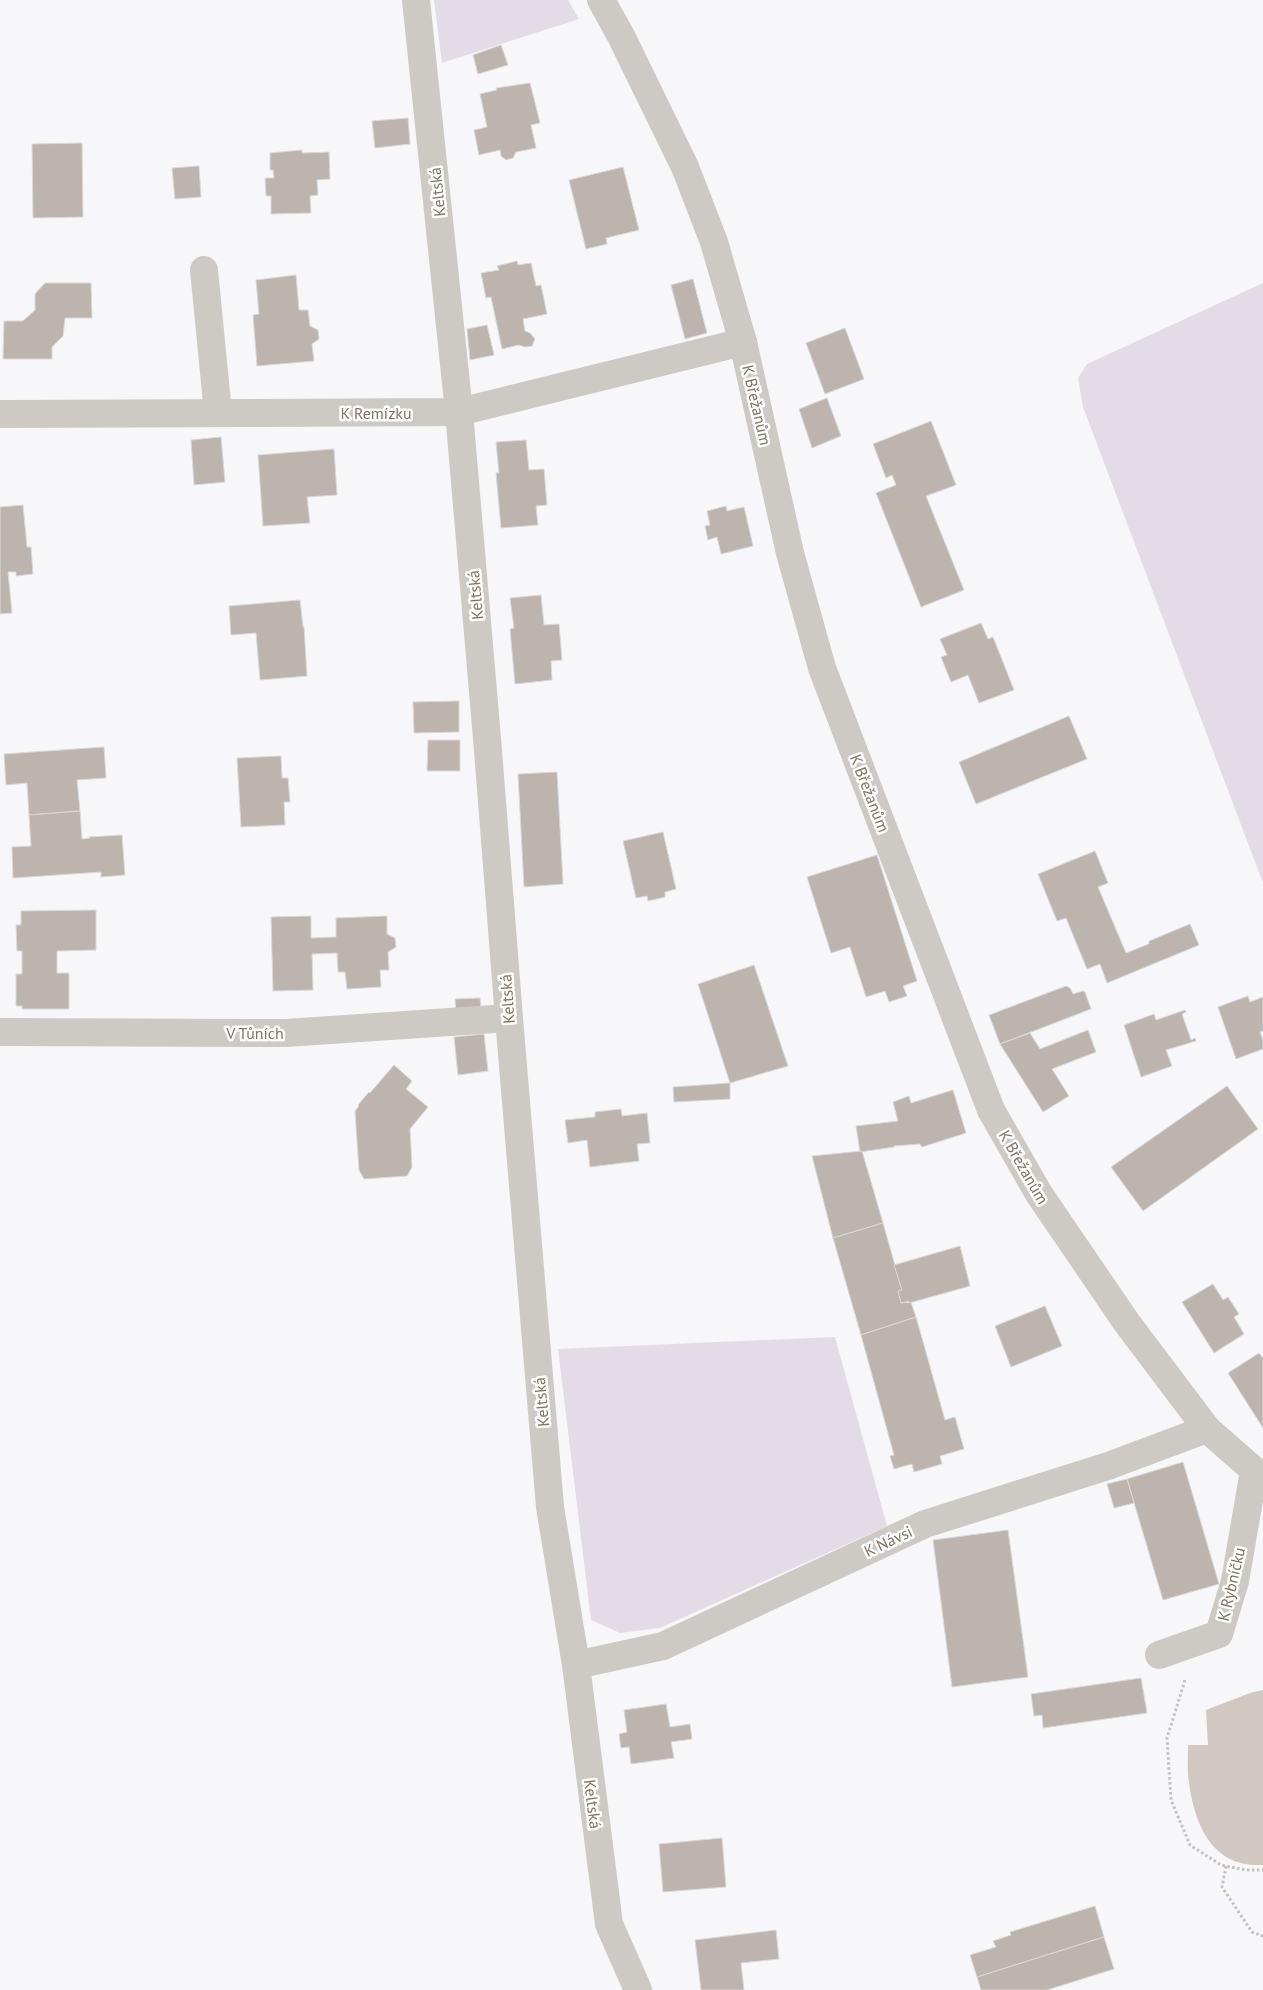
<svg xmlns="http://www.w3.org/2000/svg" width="1263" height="1990" font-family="'PT Sans',sans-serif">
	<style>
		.green { fill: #e3dce6 }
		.water { fill: #d2c8c2 }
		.building { fill: #bcb4ad; stroke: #d9d9db }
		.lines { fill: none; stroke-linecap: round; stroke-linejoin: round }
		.path { stroke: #c4c1be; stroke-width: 3; stroke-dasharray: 2.5 2.5; stroke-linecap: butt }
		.minor { stroke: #cdc9c4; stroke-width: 28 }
		.tertiary { stroke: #cdc9c4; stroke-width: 28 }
		.labels { text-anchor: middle; stroke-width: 5; stroke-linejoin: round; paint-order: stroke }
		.street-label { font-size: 16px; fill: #847362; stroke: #fff }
	</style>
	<rect width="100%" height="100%" fill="#f7f7f9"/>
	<g class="green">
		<polygon points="434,0 568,0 579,19 442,63"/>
		<polygon points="1263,283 1263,883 1083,407 1078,378 1087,364"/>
		<polygon points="835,1337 887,1526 660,1628 620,1633 591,1620 558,1349"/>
	</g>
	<path class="water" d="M 1263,1690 L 1263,1865 C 1213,1868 1195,1826 1189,1783 C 1187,1771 1188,1757 1188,1745 L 1208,1745 L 1206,1710 L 1250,1693 Z"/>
	<g class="building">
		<polygon points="501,45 508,65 478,74 473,55"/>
		<polygon points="530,83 540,123 531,125 536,148 516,152 513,158 506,160 501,156 500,150 479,155 474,130 487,127 480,94 497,90 496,88"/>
		<polygon points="408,118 410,144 375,148 372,121"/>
		<polygon points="82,143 83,217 33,218 32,144"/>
		<polygon points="302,150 302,153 329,152 330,179 317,180 318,195 310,196 311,213 271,214 271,196 266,196 265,178 274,178 273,170 270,170 270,153"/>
		<polygon points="199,166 201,197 175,199 172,168"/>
		<polygon points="623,167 639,230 606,238 607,244 586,249 569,180"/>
		<polygon points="517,261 518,265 531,263 536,286 541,285 547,314 523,319 525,331 530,333 535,339 532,346 525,347 519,345 502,349 491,297 486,298 481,273 499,270 497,266"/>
		<polygon points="296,275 299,310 308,310 310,326 318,330 319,339 312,344 314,361 257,366 253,315 259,314 256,280"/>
		<polygon points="693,279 707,333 685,339 671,285"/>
		<polygon points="45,283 91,283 92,318 65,318 63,336 52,347 52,359 3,359 4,321 23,321 35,310 35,294"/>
		<polygon points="487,325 494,355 470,360 467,329"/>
		<polygon points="845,328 864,379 825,394 806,343"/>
		<polygon points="827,398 841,436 812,448 799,409"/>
		<polygon points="931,421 956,485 926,496 964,590 921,607 876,493 896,485 892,475 886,478 873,444"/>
		<polygon points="221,437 225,482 194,485 191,440"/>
		<polygon points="526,440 529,470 544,469 547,505 536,506 538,525 501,528 496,473 499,473 496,442"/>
		<polygon points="334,449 337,495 307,497 310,523 263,526 258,455"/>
		<polygon points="23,505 27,547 31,547 33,574 16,576 16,572 8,572 12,613 0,614 0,507"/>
		<polygon points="726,506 727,511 744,507 753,546 721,554 717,537 708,540 705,526 710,525 707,511"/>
		<polygon points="541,595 544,625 559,624 562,660 551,661 552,680 515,684 510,629 514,628 510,598"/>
		<polygon points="300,600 303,627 304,627 307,676 260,680 256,633 231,635 229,606"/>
		<polygon points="981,623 988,639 993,637 1014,690 979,703 968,675 951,682 941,657 947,655 940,639"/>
		<polygon points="459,701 459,732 414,733 413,702"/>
		<polygon points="1069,716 1087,759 976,804 959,762"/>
		<polygon points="428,740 460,740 460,771 427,771"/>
		<polygon points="104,747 106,778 77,780 80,811 29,815 27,783 6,785 4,754"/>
		<polygon points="281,756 282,778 288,778 290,802 284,802 285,825 241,827 237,758"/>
		<polygon points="557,772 563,884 524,887 518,774"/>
		<polygon points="80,811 82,839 90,838 89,837 122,835 125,875 101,877 101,872 13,878 12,847 31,846 29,815"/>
		<polygon points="663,832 676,889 665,892 665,897 648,901 647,896 636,898 623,841"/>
		<polygon points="1095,851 1108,883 1098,887 1126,953 1149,944 1149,941 1190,924 1199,945 1107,983 1100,964 1087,969 1066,918 1057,921 1038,874"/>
		<polygon points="877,855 917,981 903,986 907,996 889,1002 885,991 866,997 850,947 831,953 807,877"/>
		<polygon points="96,910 96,950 57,951 57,973 69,973 69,1009 22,1009 22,1006 16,1006 16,974 22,974 22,951 17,951 16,925 21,925 21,911"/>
		<polygon points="311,916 311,938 336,937 336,918 387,916 387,934 395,938 396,947 388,952 389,970 380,970 381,987 347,989 345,972 338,972 337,953 312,954 313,990 273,991 271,917"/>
		<polygon points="754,965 788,1066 730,1083 698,984"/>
		<polygon points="1066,986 1070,988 1073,994 1083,991 1085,992 1091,1009 1000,1044 989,1015"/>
		<polygon points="1248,996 1250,1002 1263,997 1263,1031 1260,1032 1263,1040 1263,1049 1236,1059 1218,1007"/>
		<polygon points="480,998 481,1010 456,1012 455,999"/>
		<polygon points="1185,1010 1186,1012 1182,1014 1191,1040 1195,1038 1196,1041 1166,1050 1172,1066 1141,1077 1124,1025 1154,1014 1156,1020"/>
		<polygon points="1088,1030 1096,1052 1052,1069 1069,1096 1043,1112 1000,1044 1030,1033 1040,1049"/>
		<polygon points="484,1034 488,1071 458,1075 454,1037"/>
		<polygon points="394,1065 412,1081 406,1089 428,1107 410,1129 412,1167 407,1176 364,1179 359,1170 355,1111 359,1106 358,1105 369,1092 370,1093"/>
		<polygon points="730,1083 730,1099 674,1102 673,1087"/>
		<polygon points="1227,1086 1258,1129 1143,1211 1111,1167"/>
		<polygon points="953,1090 966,1133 922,1147 920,1144 894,1146 894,1147 860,1152 856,1126 898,1121 893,1102 909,1096 911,1103"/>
		<polygon points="621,1109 622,1116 647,1113 650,1143 637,1144 639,1161 590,1167 587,1140 568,1143 565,1120 595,1117 595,1112"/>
		<polygon points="862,1151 883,1223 833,1238 812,1156"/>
		<polygon points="883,1223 902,1290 898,1291 901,1303 911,1302 916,1317 861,1335 833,1238"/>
		<polygon points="960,1246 970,1286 909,1303 909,1301 901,1303 898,1291 902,1290 894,1265"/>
		<polygon points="1213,1284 1223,1300 1228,1297 1239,1314 1234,1317 1244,1334 1214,1353 1182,1302"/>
		<polygon points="1045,1306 1062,1346 1011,1367 995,1326"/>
		<polygon points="916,1317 945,1420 955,1417 964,1449 940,1456 942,1464 914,1472 912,1464 894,1469 890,1456 894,1455 861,1335"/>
		<polygon points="1259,1353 1263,1358 1263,1428 1228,1373"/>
		<polygon points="1183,1462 1219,1584 1163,1600 1127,1479"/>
		<polygon points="1127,1479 1134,1503 1114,1508 1107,1484"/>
		<polygon points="1008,1530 1028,1677 952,1687 933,1540"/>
		<polygon points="1141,1678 1147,1713 1043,1728 1042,1715 1034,1716 1031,1694"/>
		<polygon points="666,1704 670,1727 690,1724 692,1739 671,1742 674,1758 631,1764 629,1747 621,1748 619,1734 627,1732 624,1710"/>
		<polygon points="722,1838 726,1887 663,1892 659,1844"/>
		<polygon points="1095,1906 1104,1937 977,1977 970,1955 996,1947 993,1941 1011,1935 1010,1932"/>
		<polygon points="776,1930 779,1959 741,1963 744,1990 701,1990 695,1940"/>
		<polygon points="1104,1937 1114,1969 1047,1990 981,1990 977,1977"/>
	</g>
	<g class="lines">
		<g class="path">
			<polyline points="1185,1680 1167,1738 1171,1800 1190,1845 1221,1865 1246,1870 1263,1870"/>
			<polyline points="1226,1866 1222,1887 1252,1932 1263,1936"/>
		</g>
		<g class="minor">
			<polyline points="416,0 459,412 487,738 509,1018 550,1507 576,1665 609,1924 638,1990"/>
			<polyline points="204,270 218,413"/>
			<polyline points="0,414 459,412 743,342"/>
			<polyline points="0,1032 286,1033 509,1018"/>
			<polyline points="1159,1655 1219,1634 1235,1581 1254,1471"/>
			<polyline points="576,1665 663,1646 925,1524 1108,1466 1207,1429"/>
		</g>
		<polyline class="tertiary" points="601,0 621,36 685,167 714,242 743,342 790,553 822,668 991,1110 1039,1194 1127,1323 1207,1429 1263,1478"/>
	</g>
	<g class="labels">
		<g class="street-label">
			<text transform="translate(437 192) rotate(-96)" y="6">Keltská</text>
			<text transform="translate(757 405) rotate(77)" y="6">K Břežanům</text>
			<text x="376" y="419">K Remízku</text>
			<text transform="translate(475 595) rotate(-95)" y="6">Keltská</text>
			<text transform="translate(870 793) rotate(69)" y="6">K Břežanům</text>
			<text transform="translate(507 999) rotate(-94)" y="6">Keltská</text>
			<text x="255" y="1039">V Tůních</text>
			<text transform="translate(1024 1167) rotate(60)" y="6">K Břežanům</text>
			<text transform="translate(541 1402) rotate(-95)" y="6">Keltská</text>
			<text transform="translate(888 1541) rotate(-25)" y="6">K Návsi</text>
			<text transform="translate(1231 1584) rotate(-77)" y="6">K Rybníčku</text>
			<text transform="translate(593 1804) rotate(83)" y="6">Keltská</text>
		</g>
	</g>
</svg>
